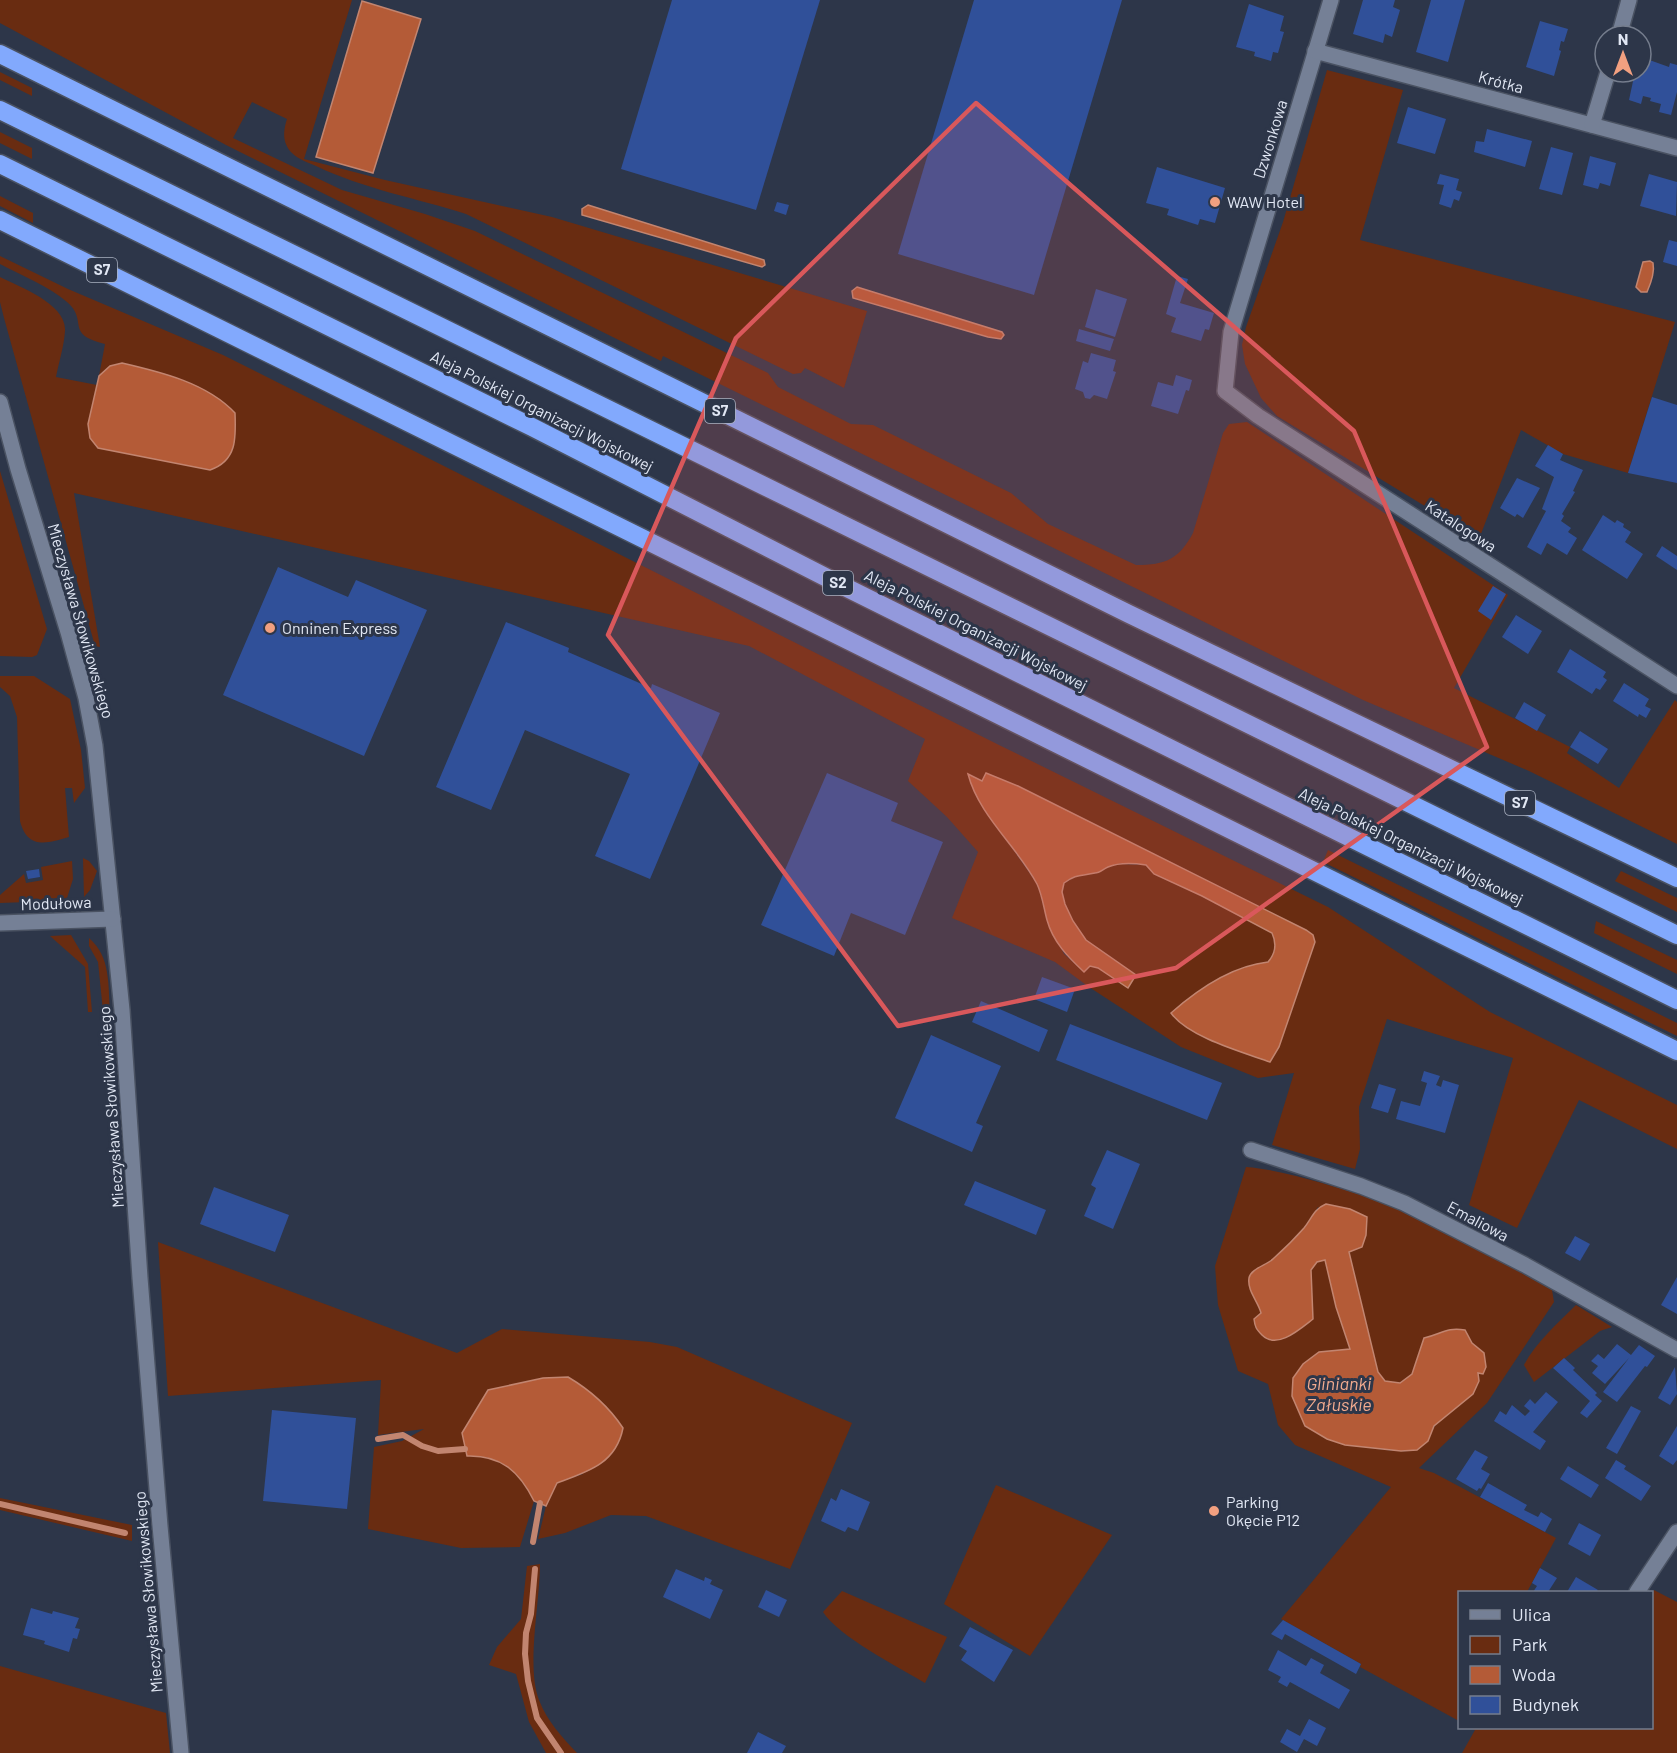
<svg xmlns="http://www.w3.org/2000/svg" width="1677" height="1753" font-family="Barlow,sans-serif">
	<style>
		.green { fill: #692c11; fill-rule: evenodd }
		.water { fill: #b45b37; stroke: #c28570; stroke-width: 1.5 }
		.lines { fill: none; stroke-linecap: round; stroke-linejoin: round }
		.stream { stroke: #c28570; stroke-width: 6 }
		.building { fill: #305099 }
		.minor-casing { stroke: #4a5262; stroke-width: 18 }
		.highway-casing { stroke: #4a5262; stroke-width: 21 }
		.minor { stroke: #758096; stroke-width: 15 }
		.highway { stroke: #82a9fd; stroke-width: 18 }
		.marked { fill: #d9585b; fill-opacity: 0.2; stroke: #d9585b; stroke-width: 4.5; stroke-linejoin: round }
		.poi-dot { fill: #f2a080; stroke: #2d3649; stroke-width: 2 }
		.labels { text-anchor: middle; stroke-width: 6; stroke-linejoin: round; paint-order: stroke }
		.shield { fill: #2d3649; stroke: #abb2c1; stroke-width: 1.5 }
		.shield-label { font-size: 15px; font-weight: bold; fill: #e1e7f4 }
		.street-label { font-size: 16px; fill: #e1e7f4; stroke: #2d3649 }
		.poi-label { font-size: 16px; fill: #e1e7f4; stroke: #2d3649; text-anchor: start }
		.water-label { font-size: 18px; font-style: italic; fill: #f3ab8f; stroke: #2d3649 }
	</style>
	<rect width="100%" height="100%" fill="#2d3649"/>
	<g class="green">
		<path d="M 0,0 L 352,0 L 304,159 L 385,180 L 552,217 L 867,311 L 844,388 L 805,368 L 801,373 L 793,374 L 466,214 C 416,198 364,189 316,166 C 309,163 298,159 292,153 C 282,143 283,131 287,119 L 252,102 L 233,138 L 342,190 L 425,214 L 475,231 L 768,373 L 778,387 L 851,424 L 873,425 L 1011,493 L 1048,524 L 1136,565 C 1166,565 1179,559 1193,533 L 1223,433 L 1229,424 L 1247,422 L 1508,595 L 1454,688 L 1570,747 L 1567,753 L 1619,788 L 1675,700 L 1677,702 L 1677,844 L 1529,771 L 1363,700 L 663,356 L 661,361 L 226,145 L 0,23 Z"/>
		<polygon points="1327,70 1403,90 1360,240 1675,322 1628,473 1563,454 1521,430 1479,539 1277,416 1261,398 1245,364 1242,345 1246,327 1283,222"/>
		<polygon points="0,72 32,88 32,96 0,80"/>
		<polygon points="0,132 32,148 32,159 0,143"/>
		<polygon points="0,196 33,213 33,223 0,206"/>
		<path d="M 0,256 L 68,289 L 223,355 L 999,745 L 1328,907 L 1490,1012 L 1677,1105 L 1677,1149 L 1579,1100 L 1517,1228 L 1469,1205 L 1513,1058 L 1387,1019 L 1359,1107 L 1360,1149 L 1355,1169 L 1272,1145 L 1294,1073 L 1258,1078 L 1181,1047 L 1089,987 L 1055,962 L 952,918 L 978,852 L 947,817 L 908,781 L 925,739 L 749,646 L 74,493 L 100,647 L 95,646 L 4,318 L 0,302 L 0,277 C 20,287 67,304 65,331 C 64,346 59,362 56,377 L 97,385 L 88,424 L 110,366 L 99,376 L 105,344 C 64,334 89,321 67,302 C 50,287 21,275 0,264 ZM 986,773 L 1315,942 L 1279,1047 L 1191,998 C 1216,982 1238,965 1268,962 C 1276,953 1277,944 1272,933 L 1202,896 L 1154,874 L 1146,865 L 1119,864 L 1106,867 L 1098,873 L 1081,874 L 1064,883 L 1062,892 L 1065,904 L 1073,921 L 1086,940 L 1136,975 L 1128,988 L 1098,968 L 1090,965 L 1084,972 L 1064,954 L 1048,924 L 1038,885 L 986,811 L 969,774 L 982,781 Z"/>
		<polygon points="0,471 47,629 37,655 32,657 0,656"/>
		<path d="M 0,676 L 34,676 L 70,699 L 81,750 L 85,788 L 74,803 L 72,788 L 65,788 L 69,837 C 46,844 27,849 20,821 L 17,717 L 10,696 L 0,687 Z"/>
		<polygon points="1328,850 1677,1023 1677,1036 1323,862"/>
		<polygon points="83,858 89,861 97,871 90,890 84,897"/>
		<polygon points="72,861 73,879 67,898 54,901 0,903 0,895 24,874 26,883 43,880 41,867"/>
		<polygon points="1621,871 1677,898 1677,912 1615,881"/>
		<polygon points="1596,921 1677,960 1677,974 1594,933"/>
		<polygon points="71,935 88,964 92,1012 88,1012 85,967 50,936"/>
		<path d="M 89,938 C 111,957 108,985 110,1011 L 103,1011 L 98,962 L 89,946 Z"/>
		<path d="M 1246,1167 C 1272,1169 1297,1176 1322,1183 C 1349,1191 1375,1199 1401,1209 C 1454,1231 1502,1263 1552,1290 L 1554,1302 L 1487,1403 L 1419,1468 L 1434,1473 L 1556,1538 L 1527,1592 L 1460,1592 L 1459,1721 L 1360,1667 L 1361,1664 L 1281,1619 L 1391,1487 L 1295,1445 L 1278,1425 L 1268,1384 L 1238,1371 L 1218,1305 L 1215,1266 ZM 1318,1207 L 1349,1251 L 1378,1372 L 1385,1381 L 1400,1383 L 1412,1374 L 1424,1338 C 1442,1334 1446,1327 1465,1330 L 1472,1343 L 1484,1353 L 1485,1367 L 1483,1373 L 1478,1373 C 1465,1390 1450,1406 1437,1423 C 1430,1432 1429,1443 1418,1449 C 1405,1456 1342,1444 1327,1439 L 1339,1350 L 1350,1350 L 1336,1307 L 1325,1260 L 1317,1262 L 1255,1328 L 1261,1313 L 1253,1271 L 1273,1260 L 1304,1228 Z"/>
		<path d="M 158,1242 L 457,1353 L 502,1329 L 650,1342 L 677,1347 L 852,1423 L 790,1569 L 646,1516 L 611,1515 L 565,1533 L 538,1539 L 546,1506 L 557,1483 L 583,1474 L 488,1390 L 462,1433 L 467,1456 C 501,1455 519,1471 534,1501 L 520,1547 L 461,1548 L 368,1529 L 374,1447 L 402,1441 L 424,1429 L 378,1435 L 381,1380 L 168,1396 Z"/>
		<path d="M 1576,1305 L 1612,1327 L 1600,1331 L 1534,1382 L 1524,1365 C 1536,1342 1558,1323 1576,1305 Z"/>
		<polygon points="996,1485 1112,1535 1030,1656 944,1604"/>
		<polygon points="0,1498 132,1525 132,1541 0,1510"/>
		<path d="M 540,1564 C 540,1603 526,1666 539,1700 C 547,1721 562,1737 577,1753 L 546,1753 L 529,1722 L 516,1674 L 489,1665 L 497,1647 L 521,1619 L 527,1566 Z"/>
		<polygon points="1654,1590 1677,1602 1677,1753 1462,1753 1475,1730 1470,1728 1652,1728 1652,1594"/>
		<path d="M 842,1591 L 947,1637 L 925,1683 C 898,1667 838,1636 823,1612 Z"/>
		<polygon points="0,1666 166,1713 170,1753 0,1753"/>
	</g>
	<g class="water">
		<polygon points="362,1 421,19 373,173 316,157"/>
		<polygon points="588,205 764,260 765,265 762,267 582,215 582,209"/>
		<path d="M 1650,261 L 1653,263 C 1655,273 1651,283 1647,292 L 1641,292 L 1636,287 L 1643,262 Z"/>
		<polygon points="857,287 1002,332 1004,335 1001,339 988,337 853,298 852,291"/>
		<path d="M 122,363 C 161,372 207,383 235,413 C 236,438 237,461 210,470 L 98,448 L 90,438 L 88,424 L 99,376 L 110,366 Z"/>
		<path d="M 986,773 L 1018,786 L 1306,930 L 1313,935 L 1315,942 L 1279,1047 L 1270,1062 C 1242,1052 1188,1037 1171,1013 C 1197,990 1232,966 1268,962 C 1276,953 1277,944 1272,933 L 1202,896 L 1154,874 L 1146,865 C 1133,863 1120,862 1108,867 C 1103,869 1100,873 1095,873 C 1081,876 1076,874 1064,883 L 1062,892 L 1065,904 L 1073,921 L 1086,940 L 1136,975 L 1128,988 L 1098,968 L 1090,966 L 1084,972 C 1068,957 1053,942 1047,920 C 1044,909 1042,894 1037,884 C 1017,846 979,816 968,774 L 982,781 Z"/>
		<path d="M 1326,1204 L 1350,1209 L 1367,1217 L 1366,1235 L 1362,1247 L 1349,1252 L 1378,1372 L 1385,1381 L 1400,1383 L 1412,1374 L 1424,1338 C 1442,1334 1446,1327 1465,1330 L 1472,1343 L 1484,1353 L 1486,1367 L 1483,1374 L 1478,1373 L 1479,1381 L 1473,1394 L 1434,1426 L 1428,1441 L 1417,1450 L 1401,1451 L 1345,1445 L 1327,1439 L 1305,1426 L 1292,1396 L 1293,1378 L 1303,1364 L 1319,1352 L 1350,1349 L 1336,1307 L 1325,1260 L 1317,1262 L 1311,1270 L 1313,1319 C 1300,1329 1277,1350 1262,1335 C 1256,1329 1255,1327 1254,1319 L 1261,1313 C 1258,1301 1247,1291 1249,1278 C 1251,1268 1268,1265 1274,1258 C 1283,1250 1297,1236 1304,1228 C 1312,1218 1314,1209 1326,1204 Z"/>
		<path d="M 568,1377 C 590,1390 609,1407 623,1428 C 616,1464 587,1472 557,1483 L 546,1506 L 534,1501 C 519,1471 501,1455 467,1456 L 462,1433 L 488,1390 L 543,1378 Z"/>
	</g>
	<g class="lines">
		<g class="stream">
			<polyline points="378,1439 403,1435 422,1446 438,1451 465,1449"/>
			<polyline points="0,1504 125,1533"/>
			<polyline points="533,1542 540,1503"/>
			<polyline points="535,1569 531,1614 526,1633 525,1654 528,1681 537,1718 561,1753"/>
		</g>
	</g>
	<g class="building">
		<polygon points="672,0 820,0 756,210 621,169"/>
		<polygon points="974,0 1122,0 1034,295 898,254"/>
		<polygon points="1363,0 1395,0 1393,7 1400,10 1392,37 1385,34 1383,43 1353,34"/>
		<polygon points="1431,0 1465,0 1448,62 1416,52"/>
		<polygon points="1249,4 1284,16 1280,31 1284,32 1278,53 1273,52 1271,61 1254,56 1255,52 1236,47"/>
		<polygon points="1540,21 1568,29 1564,42 1561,41 1559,50 1561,51 1554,76 1526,67"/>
		<polygon points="1641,57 1669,67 1670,63 1677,65 1677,92 1671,115 1659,112 1661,104 1650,101 1651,98 1643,96 1641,104 1629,100 1635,72 1641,72"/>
		<polygon points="1408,107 1446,119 1435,154 1397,143"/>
		<polygon points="1487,129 1532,141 1525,167 1474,152 1476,141 1484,142"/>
		<polygon points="1551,147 1573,153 1562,195 1539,189"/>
		<polygon points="1590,156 1616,163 1610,186 1600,183 1598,189 1583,185"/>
		<polygon points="1157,167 1225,188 1215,223 1200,219 1198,225 1167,215 1169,209 1146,203"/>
		<polygon points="1440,174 1459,179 1456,190 1462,192 1459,201 1454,199 1451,208 1439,204 1444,185 1437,184"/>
		<polygon points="1649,174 1677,182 1676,216 1640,206"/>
		<polygon points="777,202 789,205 786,215 774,211"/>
		<polygon points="1669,240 1677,242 1677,266 1663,262"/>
		<polygon points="1177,276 1188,279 1180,303 1214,313 1209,330 1205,329 1201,341 1171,332 1176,318 1166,314"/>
		<polygon points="1096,289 1127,299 1115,337 1085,327"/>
		<polygon points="1079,329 1114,339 1110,351 1076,341"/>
		<polygon points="1091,353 1116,360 1113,371 1116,372 1107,399 1094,395 1090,399 1085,398 1083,392 1075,389 1083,361 1088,363"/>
		<polygon points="1176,375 1192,380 1189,391 1186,390 1178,414 1151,406 1158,382 1173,386"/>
		<polygon points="1652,397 1677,405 1677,483 1628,473"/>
		<polygon points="1548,445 1563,454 1560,460 1583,470 1573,491 1575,492 1562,514 1564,516 1561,521 1571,528 1568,532 1577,538 1567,555 1547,543 1541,555 1527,547 1546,511 1542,509 1554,477 1535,466"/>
		<polygon points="1517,478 1540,488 1523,518 1517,514 1515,517 1500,508"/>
		<polygon points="1603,515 1615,523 1617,520 1624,524 1623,527 1631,532 1625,542 1643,554 1627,579 1582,550"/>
		<polygon points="1662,546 1677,556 1677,570 1656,556"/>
		<polygon points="278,567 348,597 356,580 427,610 364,756 223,695"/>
		<polygon points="1493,586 1506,594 1491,620 1478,611"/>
		<polygon points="1516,615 1542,631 1528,654 1502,637"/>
		<polygon points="506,622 569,648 568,652 651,688 652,684 720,713 650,879 595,856 630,774 525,730 491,810 436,787"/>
		<polygon points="1570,649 1606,672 1603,677 1607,680 1600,690 1596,688 1592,694 1557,672"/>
		<polygon points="1624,683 1649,699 1645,706 1651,709 1646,718 1639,714 1638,717 1613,701"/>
		<polygon points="1524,702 1546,715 1537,731 1515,718"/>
		<polygon points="1580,731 1608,749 1598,764 1570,747"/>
		<polygon points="827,773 898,803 891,821 943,842 905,935 851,913 834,956 761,925"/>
		<polygon points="39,869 40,877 28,879 26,871"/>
		<polygon points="1042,977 1075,989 1067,1012 1034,999"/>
		<polygon points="981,1001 1048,1030 1039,1052 972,1022"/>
		<polygon points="1070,1024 1222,1083 1207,1120 1056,1060"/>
		<polygon points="931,1035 1001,1066 976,1123 983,1126 972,1152 895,1118"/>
		<polygon points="1424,1071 1440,1076 1436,1085 1441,1087 1443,1080 1459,1085 1445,1133 1396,1119 1401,1101 1420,1106 1427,1083 1421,1081"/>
		<polygon points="1379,1084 1396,1089 1388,1113 1371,1108"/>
		<polygon points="1107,1150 1140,1164 1113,1229 1084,1216 1096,1188 1091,1185"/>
		<polygon points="975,1181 1046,1210 1036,1235 964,1205"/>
		<polygon points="214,1187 289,1215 275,1252 200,1224"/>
		<polygon points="1575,1236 1590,1244 1580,1261 1565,1253"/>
		<polygon points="1677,1277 1677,1314 1661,1305"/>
		<polygon points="1617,1344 1631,1355 1639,1345 1655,1356 1647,1367 1645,1366 1617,1402 1603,1392 1629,1358 1605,1384 1592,1373 1598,1366 1591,1361 1598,1354 1604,1359"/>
		<polygon points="1564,1358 1575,1368 1573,1370 1597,1393 1595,1395 1602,1401 1587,1418 1580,1413 1590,1401 1553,1368"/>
		<polygon points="1675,1367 1677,1394 1670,1405 1658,1398"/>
		<polygon points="1546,1392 1558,1402 1533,1432 1546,1441 1540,1450 1494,1421 1500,1411 1506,1415 1512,1405 1525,1416 1530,1411 1524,1406 1530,1399 1535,1404"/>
		<polygon points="1631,1406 1641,1411 1617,1454 1606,1448"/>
		<polygon points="272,1410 356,1418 347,1509 263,1501"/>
		<polygon points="1677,1426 1677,1460 1673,1465 1659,1456"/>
		<polygon points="1475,1450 1488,1457 1481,1469 1490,1474 1481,1489 1479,1488 1477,1491 1456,1479"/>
		<polygon points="1616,1460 1626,1466 1624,1469 1651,1486 1641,1501 1605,1478"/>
		<polygon points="1568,1466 1599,1485 1591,1498 1560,1479"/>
		<polygon points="1488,1483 1527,1505 1524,1510 1538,1517 1541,1512 1552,1519 1545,1532 1480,1497"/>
		<polygon points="841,1489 870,1502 858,1531 848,1527 845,1532 821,1521 831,1498 836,1501"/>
		<polygon points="1579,1523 1601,1535 1590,1556 1568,1544"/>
		<polygon points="1540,1568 1557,1578 1548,1592 1533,1592 1537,1586 1532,1583"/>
		<polygon points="676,1569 704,1581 705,1577 712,1580 710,1584 723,1590 710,1619 663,1597"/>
		<polygon points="1576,1577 1598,1590 1596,1592 1567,1592"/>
		<polygon points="766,1590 787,1600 779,1617 758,1607"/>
		<polygon points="31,1608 52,1614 53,1611 79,1618 75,1628 80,1629 77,1639 73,1638 69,1652 44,1644 45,1641 23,1635"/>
		<polygon points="1283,1620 1361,1664 1356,1674 1285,1634 1282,1640 1271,1634"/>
		<polygon points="970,1627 1013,1650 994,1682 961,1660 967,1651 959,1646"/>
		<polygon points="1278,1650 1306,1666 1311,1658 1324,1665 1320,1673 1350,1690 1339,1709 1290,1682 1287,1687 1278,1682 1281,1677 1268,1670"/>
		<polygon points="1309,1719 1326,1728 1317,1746 1304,1739 1297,1752 1280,1742 1287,1729 1300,1736"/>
		<polygon points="758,1732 786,1746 782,1753 747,1753"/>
	</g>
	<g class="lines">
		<g class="minor-casing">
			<g id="minor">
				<polyline points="1331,0 1231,332 1225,391 1258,416 1677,686"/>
				<polyline points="1619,36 1629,0"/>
				<polyline points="1315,51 1677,148"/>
				<polyline points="1592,125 1608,72"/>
				<polyline points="0,402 18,469 68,632 86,698 95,746 122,1010 140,1278 160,1526 181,1753"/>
				<polyline points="0,923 113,919"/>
				<polyline points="1251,1150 1361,1186 1404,1203 1525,1265 1677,1350"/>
				<polyline points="1637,1592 1677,1532"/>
			</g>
		</g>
		<g class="highway-casing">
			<g id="highway">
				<polyline points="0,54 1129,614 1677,878"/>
				<polyline points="0,110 1677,935"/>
				<polyline points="0,164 532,427 839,584 1677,1000"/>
				<polyline points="0,220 1677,1051"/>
			</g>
		</g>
		<use href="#minor" class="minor"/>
		<use href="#highway" class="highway"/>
	</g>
	<path class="marked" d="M 976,103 L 1354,431 L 1487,747 L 1176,968 L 898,1026 L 608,635 L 736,338 Z"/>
	<g class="poi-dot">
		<circle cx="1215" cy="202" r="6"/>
		<circle cx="270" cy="628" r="6"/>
		<circle cx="1214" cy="1511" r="6"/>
	</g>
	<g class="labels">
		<g class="shield">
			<rect x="87" y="258" width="30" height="24" rx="4.5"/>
			<rect x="705" y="399" width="30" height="24" rx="4.5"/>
			<rect x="823" y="571" width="30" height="24" rx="4.5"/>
			<rect x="1505" y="791" width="30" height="24" rx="4.5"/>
		</g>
		<g class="shield-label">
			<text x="102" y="275">S7</text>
			<text x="720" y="416">S7</text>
			<text x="838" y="588">S2</text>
			<text x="1520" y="808">S7</text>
		</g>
		<g class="street-label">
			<text transform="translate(1501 82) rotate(15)" y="6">Krótka</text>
			<text transform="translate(1270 139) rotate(-73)" y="6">Dzwonkowa</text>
			<text transform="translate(542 411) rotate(27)" y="6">Aleja Polskiej Organizacji Wojskowej</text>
			<text transform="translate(1461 526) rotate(33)" y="6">Katalogowa</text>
			<text transform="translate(81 621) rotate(74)" y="6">Mieczysława Słowikowskiego</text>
			<text transform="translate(976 630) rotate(27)" y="6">Aleja Polskiej Organizacji Wojskowej</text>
			<text transform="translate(1411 846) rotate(26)" y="6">Aleja Polskiej Organizacji Wojskowej</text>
			<text transform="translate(56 903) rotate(-2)" y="6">Modułowa</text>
			<text transform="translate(111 1107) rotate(-94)" y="6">Mieczysława Słowikowskiego</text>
			<text transform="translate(1478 1221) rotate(28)" y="6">Emaliowa</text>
			<text transform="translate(148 1592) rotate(-95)" y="6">Mieczysława Słowikowskiego</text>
		</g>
		<g class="poi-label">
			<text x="1227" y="208">WAW Hotel</text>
			<text x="282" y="634">Onninen Express</text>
			<text x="1226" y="1508">Parking<tspan x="1226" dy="18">Okęcie P12</tspan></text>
		</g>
		<g class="water-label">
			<text x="1339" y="1390">Glinianki<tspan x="1339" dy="21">Załuskie</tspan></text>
		</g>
	</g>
	<rect x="1458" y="1591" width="195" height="138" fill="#2d3649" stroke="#757d8d" stroke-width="1.5"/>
	<rect x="1470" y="1610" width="30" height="9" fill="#758096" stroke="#757d8d" stroke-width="1.5"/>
	<text x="1512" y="1621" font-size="18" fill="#e1e7f4">Ulica</text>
	<rect x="1470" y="1636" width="30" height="18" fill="#692c11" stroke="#757d8d" stroke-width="1.5"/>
	<text x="1512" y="1651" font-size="18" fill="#e1e7f4">Park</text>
	<rect x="1470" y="1666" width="30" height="18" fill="#b45b37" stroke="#757d8d" stroke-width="1.5"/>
	<text x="1512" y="1681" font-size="18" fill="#e1e7f4">Woda</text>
	<rect x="1470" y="1696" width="30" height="18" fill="#305099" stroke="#757d8d" stroke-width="1.5"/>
	<text x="1512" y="1711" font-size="18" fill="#e1e7f4">Budynek</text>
	<g transform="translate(1623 54)"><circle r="28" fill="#2d3649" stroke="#757d8d" stroke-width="1.5"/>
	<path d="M0-4.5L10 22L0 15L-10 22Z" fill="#f2a080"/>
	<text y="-9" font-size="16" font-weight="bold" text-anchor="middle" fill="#e1e7f4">N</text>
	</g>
</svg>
